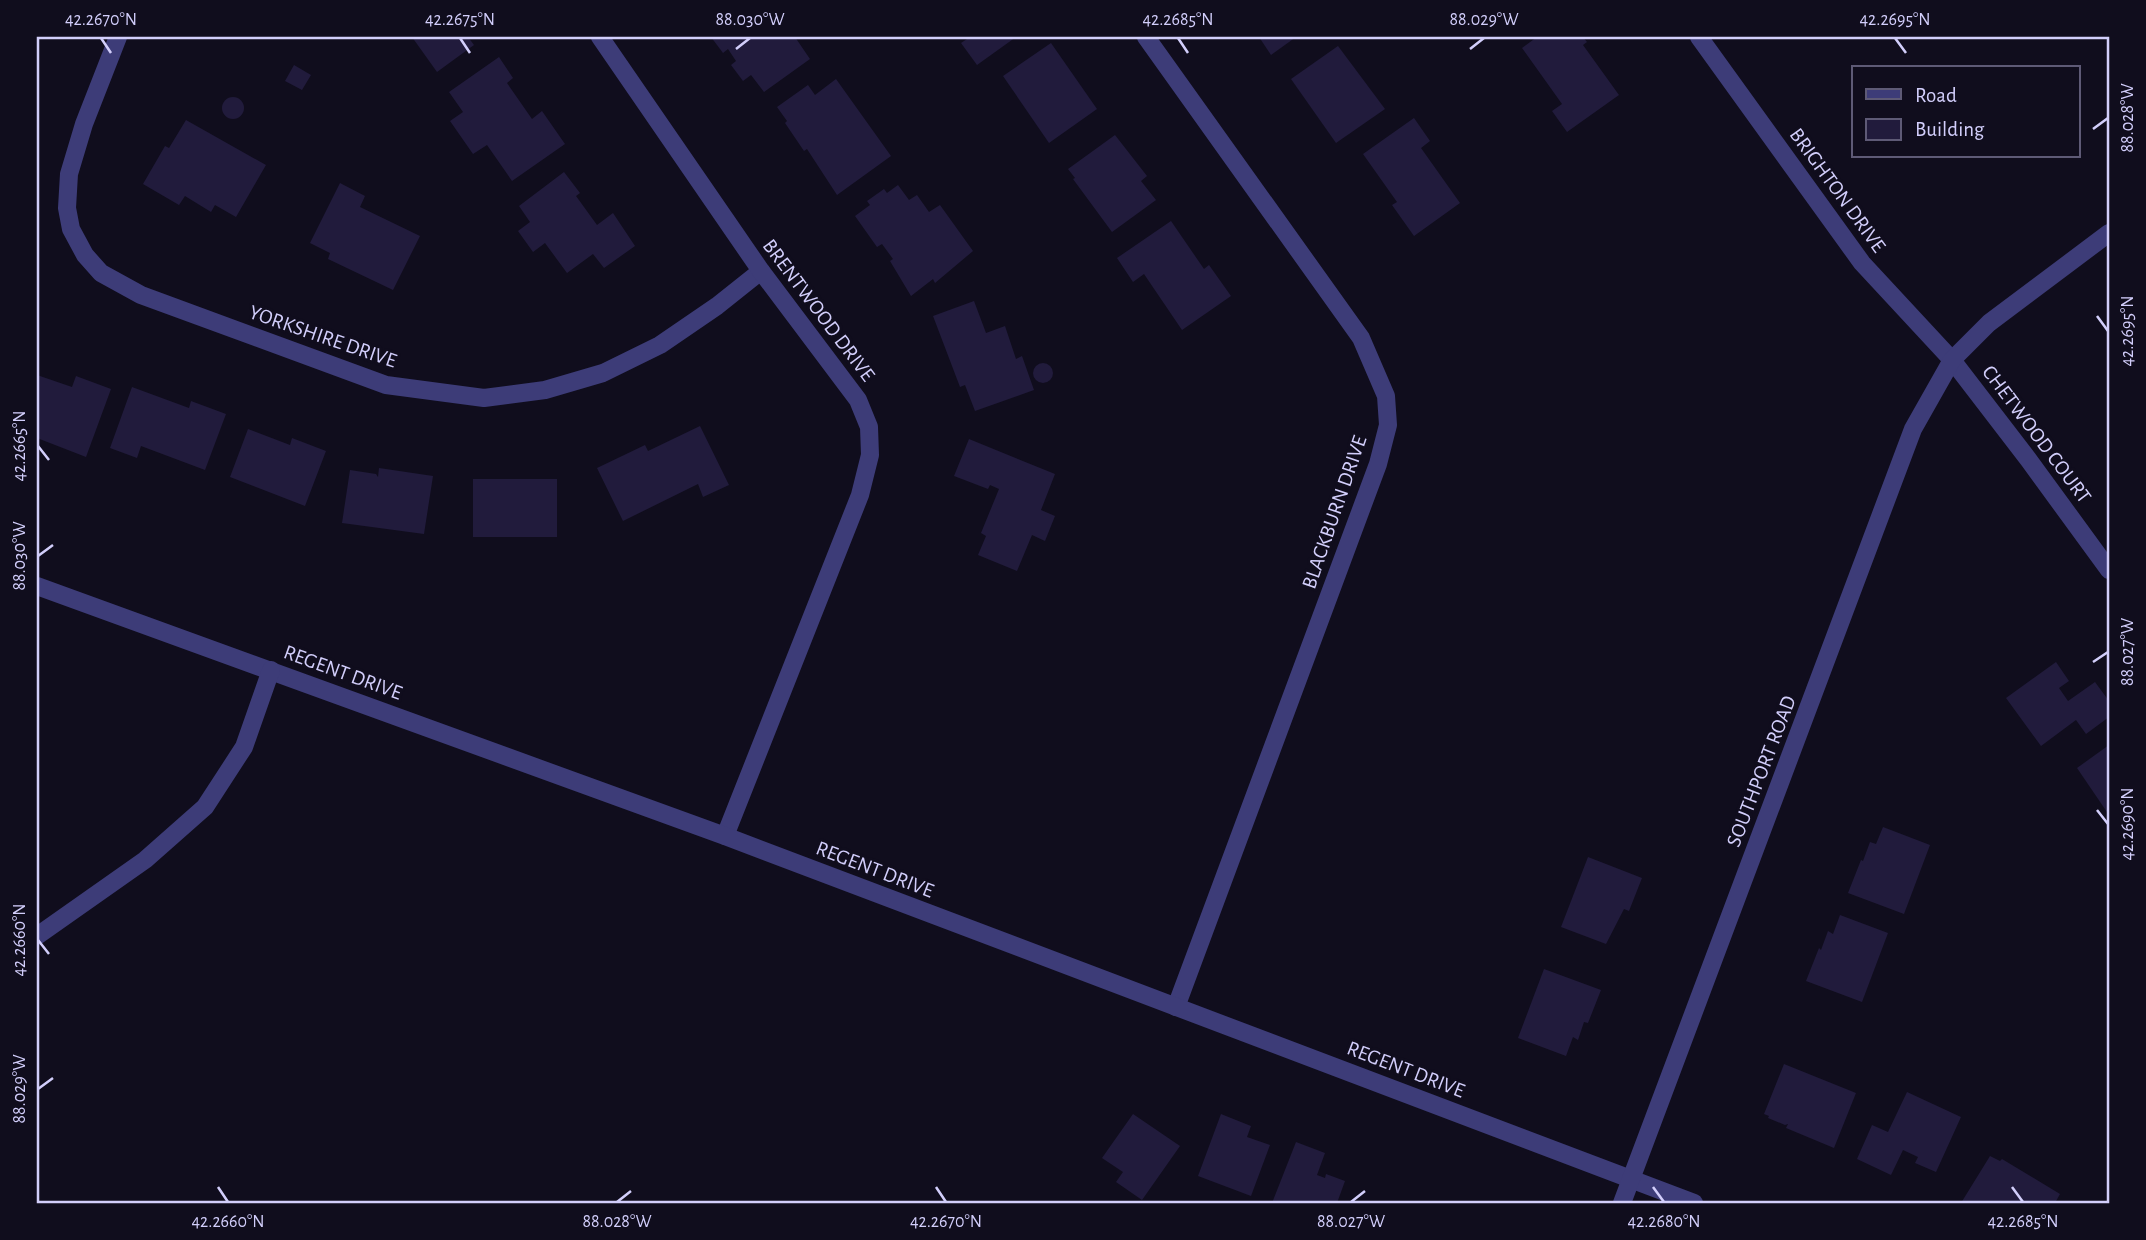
<svg xmlns="http://www.w3.org/2000/svg" width="2146" height="1240" font-family="'Alegreya Sans',sans-serif">
	<style>
		.building { fill: #211b3c }
		.lines { fill: none; stroke-linecap: round; stroke-linejoin: round }
		.minor { stroke: #3d3c78; stroke-width: 18 }
		.ticks { fill: none; stroke: #d2cefb; stroke-width: 2.5 }
		.labels { text-anchor: middle; stroke-width: 6; stroke-linejoin: round; paint-order: stroke }
		.street-label { font-size: 21px; fill: #d2cefb; stroke: #100d1d }
		.neatline { fill: none; stroke: #d2cefb; stroke-width: 2.5 }
		.ticks-label { font-size: 18px; text-anchor: middle; fill: #d2cefb }
	</style>
	<rect width="100%" height="100%" fill="#100d1d"/>
	<g class="building">
		<polygon points="412,37 468,37 474,45 437,72"/>
		<polygon points="711,37 795,37 810,59 764,92 751,75 743,81 731,65 736,61 728,49 723,53"/>
		<polygon points="970,37 1016,37 977,65 961,43"/>
		<polygon points="1259,37 1296,37 1271,55"/>
		<polygon points="1537,37 1583,37 1587,42 1583,45 1619,95 1567,132 1552,111 1562,104 1522,48"/>
		<polygon points="1051,43 1097,109 1049,143 1003,76"/>
		<polygon points="1338,46 1385,109 1336,143 1291,79"/>
		<polygon points="499,57 513,78 507,83 532,119 542,111 565,144 512,181 487,145 473,154 450,121 463,112 449,92"/>
		<polygon points="294,65 311,75 302,90 285,81"/>
		<polygon points="836,79 891,156 837,195 807,149 804,151 785,123 787,121 777,107 808,85 815,95"/>
		<circle cx="233" cy="108" r="11"/>
		<polygon points="1414,118 1430,141 1421,148 1460,203 1414,236 1392,205 1397,202 1363,154"/>
		<polygon points="186,120 266,165 236,217 215,205 211,212 185,196 179,205 143,184 165,146 169,148"/>
		<polygon points="1115,135 1147,176 1141,181 1156,200 1112,232 1073,179 1075,178 1068,169"/>
		<polygon points="564,172 580,193 576,196 597,225 613,213 635,246 604,268 593,254 567,273 545,243 533,252 518,231 530,222 519,206"/>
		<polygon points="340,183 365,196 360,207 420,236 393,290 328,259 330,253 310,243"/>
		<polygon points="898,185 909,200 917,195 929,212 940,205 973,251 935,283 933,279 911,296 890,261 893,259 882,244 877,247 855,216 870,205 867,201 884,189 887,193"/>
		<polygon points="1171,221 1204,269 1209,265 1231,296 1182,330 1144,274 1133,282 1117,258"/>
		<polygon points="974,301 986,333 1005,326 1016,359 1022,356 1034,390 975,411 965,385 960,387 933,316"/>
		<circle cx="1043" cy="373" r="10"/>
		<polygon points="37,375 72,387 76,376 111,389 86,457 37,438"/>
		<polygon points="132,387 189,408 191,401 226,414 205,470 141,446 137,458 110,448"/>
		<polygon points="700,426 729,485 703,497 698,484 623,521 597,468 645,445 648,451"/>
		<polygon points="248,429 290,445 292,438 326,451 305,506 230,477"/>
		<polygon points="969,439 1055,474 1041,510 1055,516 1045,541 1032,535 1017,571 978,555 986,536 981,533 999,489 990,485 988,489 954,476"/>
		<polygon points="379,468 433,476 424,534 342,523 350,470 376,474 378,477"/>
		<rect x="473" y="479" width="84" height="58"/>
		<polygon points="2056,662 2069,681 2059,688 2068,701 2095,682 2109,701 2109,717 2086,734 2076,720 2041,746 2006,698"/>
		<polygon points="2109,745 2109,815 2077,768"/>
		<polygon points="1883,827 1930,845 1904,914 1848,893 1861,860 1863,861 1870,842 1876,844"/>
		<polygon points="1588,857 1642,878 1629,911 1624,909 1606,944 1561,927"/>
		<polygon points="1840,915 1888,933 1862,1002 1806,981 1819,948 1821,950 1828,931 1833,934"/>
		<polygon points="1544,969 1601,990 1588,1023 1584,1022 1578,1040 1573,1037 1566,1056 1518,1038"/>
		<polygon points="1784,1064 1856,1093 1834,1148 1786,1128 1788,1124 1785,1125 1768,1118 1769,1116 1764,1114"/>
		<polygon points="1907,1092 1961,1117 1936,1172 1915,1163 1918,1157 1903,1150 1891,1175 1857,1159 1872,1125 1888,1132"/>
		<polygon points="1133,1114 1180,1146 1142,1200 1116,1182 1123,1172 1102,1158"/>
		<polygon points="1221,1114 1251,1126 1247,1137 1270,1145 1251,1196 1198,1176"/>
		<polygon points="1296,1142 1325,1153 1317,1175 1325,1178 1326,1174 1345,1181 1337,1203 1272,1203"/>
		<polygon points="1990,1156 2000,1161 2002,1159 2060,1194 2055,1203 1961,1203"/>
	</g>
	<g class="lines">
		<g class="minor">
			<polyline points="118,37 84,124 69,174 67,208 71,229 85,255 101,273 141,295 386,385 484,398 545,390 603,373 660,345 717,306 761,271"/>
			<polyline points="600,37 761,271 858,400 869,427 870,455 860,495 725,836"/>
			<polyline points="1146,37 1361,338 1386,396 1388,425 1378,464 1176,1007"/>
			<polyline points="1699,37 1862,263 1952,360 2028,459 2109,570"/>
			<polyline points="37,586 725,836 1694,1203"/>
			<polyline points="37,936 145,860 205,807 244,747 271,670"/>
			<polyline points="1622,1203 1913,429 1952,360 1989,323 2109,233"/>
		</g>
	</g>
	<path class="ticks" d="M 101,38 L 111,53M 460,38 L 470,53M 1178,38 L 1188,53M 1895,38 L 1906,53M 736,49 L 750,38M 1470,49 L 1484,38M 2093,129 L 2108,118M 2097,316 L 2108,331M 38,446 L 49,460M 38,556 L 53,545M 2093,662 L 2108,652M 2097,810 L 2108,824M 38,940 L 49,954M 38,1089 L 53,1078M 218,1187 L 228,1202M 936,1187 L 946,1202M 1653,1187 L 1664,1202M 2012,1187 L 2023,1202M 617,1202 L 631,1191M 1351,1202 L 1365,1191"/>
	<g class="labels">
		<g class="street-label">
			<text transform="translate(1838 190) rotate(54)" y="7">BRIGHTON DRIVE</text>
			<text transform="translate(819 310) rotate(53)" y="7">BRENTWOOD DRIVE</text>
			<text transform="translate(323 336) rotate(19)" y="7">YORKSHIRE DRIVE</text>
			<text transform="translate(2037 434) rotate(53)" y="7">CHETWOOD COURT</text>
			<text transform="translate(1334 512) rotate(-71)" y="7">BLACKBURN DRIVE</text>
			<text transform="translate(343 672) rotate(20)" y="7">REGENT DRIVE</text>
			<text transform="translate(1761 771) rotate(-69)" y="7">SOUTHPORT ROAD</text>
			<text transform="translate(875 869) rotate(21)" y="7">REGENT DRIVE</text>
			<text transform="translate(1406 1069) rotate(21)" y="7">REGENT DRIVE</text>
		</g>
	</g>
	<rect width="2146" height="1240" fill="none" stroke="#100d1d" stroke-width="77"/>
	<rect x="1852" y="66" width="228" height="91" fill="#100d1d" stroke="#5e5a76" stroke-width="2"/>
	<rect x="1866" y="89" width="35" height="10" fill="#3d3c78" stroke="#5e5a76" stroke-width="2"/>
	<text x="1915" y="102" font-size="21" fill="#d2cefb">Road</text>
	<rect x="1866" y="119" width="35" height="21" fill="#211b3c" stroke="#5e5a76" stroke-width="2"/>
	<text x="1915" y="136" font-size="21" fill="#d2cefb">Building</text>
	<rect x="38" y="38" width="2070" height="1164" class="neatline"/>
	<g class="ticks-label">
		<text x="101" y="25">42.2670°N</text>
		<text x="460" y="25">42.2675°N</text>
		<text x="750" y="25">88.030°W</text>
		<text x="1178" y="25">42.2685°N</text>
		<text x="1484" y="25">88.029°W</text>
		<text x="1895" y="25">42.2695°N</text>
		<text transform="translate(2127 118) rotate(-90)" y="6">88.028°W</text>
		<text transform="translate(2127 331) rotate(-90)" y="6">42.2695°N</text>
		<text transform="translate(19 446) rotate(-90)" y="6">42.2665°N</text>
		<text transform="translate(19 556) rotate(-90)" y="6">88.030°W</text>
		<text transform="translate(2127 652) rotate(-90)" y="6">88.027°W</text>
		<text transform="translate(2127 824) rotate(-90)" y="6">42.2690°N</text>
		<text transform="translate(19 940) rotate(-90)" y="6">42.2660°N</text>
		<text transform="translate(19 1089) rotate(-90)" y="6">88.029°W</text>
		<text x="228" y="1227">42.2660°N</text>
		<text x="617" y="1227">88.028°W</text>
		<text x="946" y="1227">42.2670°N</text>
		<text x="1351" y="1227">88.027°W</text>
		<text x="1664" y="1227">42.2680°N</text>
		<text x="2023" y="1227">42.2685°N</text>
	</g>
</svg>
